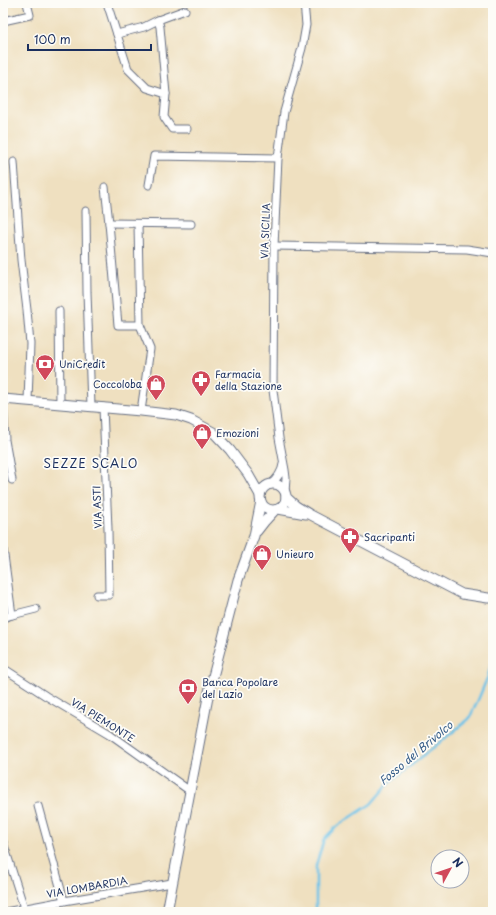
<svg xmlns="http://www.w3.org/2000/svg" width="496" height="915" font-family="'Playpen Sans',sans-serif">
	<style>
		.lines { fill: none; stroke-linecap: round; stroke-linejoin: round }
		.stream { stroke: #6cc3e9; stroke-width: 2.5 }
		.minor-casing { stroke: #656d80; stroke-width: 9 }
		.tertiary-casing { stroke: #656d80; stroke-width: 11 }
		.minor { stroke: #fff; stroke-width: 7 }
		.tertiary { stroke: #fff; stroke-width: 9 }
		.labels { text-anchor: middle; stroke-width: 3.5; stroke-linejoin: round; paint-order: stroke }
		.street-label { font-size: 10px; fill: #1b2f5e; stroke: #fdfcf7 }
		.poi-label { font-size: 10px; fill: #1b2f5e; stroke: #fdfcf7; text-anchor: start }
		.water-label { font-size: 11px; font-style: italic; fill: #335b88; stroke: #fdfcf7 }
		.quarter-label { font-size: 12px; letter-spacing: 1px; fill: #1b2f5e; stroke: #fdfcf7 }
	</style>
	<rect width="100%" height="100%" fill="#fdfcf7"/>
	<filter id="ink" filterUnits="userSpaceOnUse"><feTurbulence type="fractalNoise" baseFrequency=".025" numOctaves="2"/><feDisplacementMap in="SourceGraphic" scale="8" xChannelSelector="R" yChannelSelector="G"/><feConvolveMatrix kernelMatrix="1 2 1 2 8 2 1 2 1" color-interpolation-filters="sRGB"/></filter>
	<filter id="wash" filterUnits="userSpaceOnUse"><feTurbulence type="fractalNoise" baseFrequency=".012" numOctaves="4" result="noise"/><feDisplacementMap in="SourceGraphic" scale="16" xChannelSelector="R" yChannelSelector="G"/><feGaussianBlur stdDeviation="0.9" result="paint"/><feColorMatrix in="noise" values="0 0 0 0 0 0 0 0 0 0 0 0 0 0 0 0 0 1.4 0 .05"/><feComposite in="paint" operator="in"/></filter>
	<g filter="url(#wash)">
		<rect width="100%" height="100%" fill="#efe0c0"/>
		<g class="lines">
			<polyline class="stream" points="316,912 316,865 324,839 336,827 371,804 389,783 469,719 478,700 488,676 493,657"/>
		</g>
	</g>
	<g filter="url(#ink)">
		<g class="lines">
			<g class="minor-casing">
				<g id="minor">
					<polyline points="107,3 128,69 147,88 166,94"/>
					<polyline points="158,20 160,27 166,94 164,117 172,129 187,129"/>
					<polyline points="3,21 30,15 27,3"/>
					<polyline points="117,34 144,27 158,20 185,10"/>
					<polyline points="14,162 21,260 27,310 30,344 28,401"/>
					<polyline points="149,185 154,156 278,158"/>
					<polyline points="105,187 109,223 118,325 140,325 150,349 141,411"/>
					<polyline points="86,211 87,292 91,406"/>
					<polyline points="109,223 191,224"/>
					<polyline points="138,224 140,325"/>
					<polyline points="274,246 467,249 493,253"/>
					<polyline points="59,311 60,404"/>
					<polyline points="3,401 5,440 12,480"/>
					<path d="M 270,485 C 277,479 282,473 283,464"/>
					<polyline points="285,493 286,478 285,470 279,438 273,390 274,246 278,158 284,112 302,48 306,25 304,3"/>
					<polyline points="3,548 12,615"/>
					<polyline points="97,595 109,595 108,529 103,407"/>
					<polyline points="3,618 12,615 36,609"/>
					<polyline points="3,668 46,696 110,734 190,791"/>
					<polyline points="38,806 64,901"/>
					<polyline points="3,842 24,908"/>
					<polyline points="54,903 56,912"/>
					<polyline points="5,912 64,901 172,883"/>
				</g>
			</g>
			<g class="tertiary-casing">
				<g id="tertiary">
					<polyline points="3,399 141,411 176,415 191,420 213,432 230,450 248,474 260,495"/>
					<circle cx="273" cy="497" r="13"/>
					<polyline points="286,497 296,506 309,514 462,594 488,598 493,598"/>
					<polyline points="278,509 306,514"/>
					<polyline points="257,531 264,522 275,510"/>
					<polyline points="167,912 209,692 238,580 254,536 261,501"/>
				</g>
			</g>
			<use href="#minor" class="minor"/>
			<use href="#tertiary" class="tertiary"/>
		</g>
	</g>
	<defs>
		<g id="bank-pin" transform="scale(1)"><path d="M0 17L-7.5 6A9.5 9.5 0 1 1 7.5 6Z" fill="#d1495b" stroke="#fdfcf7"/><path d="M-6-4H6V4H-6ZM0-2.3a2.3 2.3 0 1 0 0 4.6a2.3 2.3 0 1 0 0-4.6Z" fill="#fff"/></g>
		<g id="pharmacy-pin" transform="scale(1)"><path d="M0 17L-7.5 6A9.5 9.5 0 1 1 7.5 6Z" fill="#d1495b" stroke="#fdfcf7"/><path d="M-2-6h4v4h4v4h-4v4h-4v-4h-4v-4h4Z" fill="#fff"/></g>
		<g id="shop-pin" transform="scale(1)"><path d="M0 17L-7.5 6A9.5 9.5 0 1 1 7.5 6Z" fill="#d1495b" stroke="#fdfcf7"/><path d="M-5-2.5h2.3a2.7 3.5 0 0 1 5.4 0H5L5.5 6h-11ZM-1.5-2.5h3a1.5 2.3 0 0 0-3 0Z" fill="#fff"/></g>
	</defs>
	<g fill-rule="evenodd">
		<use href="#bank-pin" x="45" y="364"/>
		<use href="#pharmacy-pin" x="201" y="380"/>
		<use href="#shop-pin" x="156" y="384"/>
		<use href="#shop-pin" x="202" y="433"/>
		<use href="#pharmacy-pin" x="350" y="537"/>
		<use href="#shop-pin" x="262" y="554"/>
		<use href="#bank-pin" x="188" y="688"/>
	</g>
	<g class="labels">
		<g class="street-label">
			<text transform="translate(265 231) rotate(-88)" y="4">VIA SICILIA</text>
			<text transform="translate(97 507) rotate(-92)" y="4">VIA ASTI</text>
			<text transform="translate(103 720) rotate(32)" y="4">VIA PIEMONTE</text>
			<text transform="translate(87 887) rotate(-10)" y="4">VIA LOMBARDIA</text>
		</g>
		<g class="poi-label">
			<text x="59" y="368">UniCredit</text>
			<text x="215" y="378">Farmacia<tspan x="215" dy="12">della Stazione</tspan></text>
			<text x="142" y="388" text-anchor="end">Coccoloba</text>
			<text x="216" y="437">Emozioni</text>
			<text x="364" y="541">Sacripanti</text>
			<text x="276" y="558">Unieuro</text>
			<text x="202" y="686">Banca Popolare<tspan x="202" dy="12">del Lazio</tspan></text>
		</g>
		<g class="water-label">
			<text transform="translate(416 753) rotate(-40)" y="4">Fosso del Brivolco</text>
		</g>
		<g class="quarter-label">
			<text x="91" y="468">SEZZE SCALO</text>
		</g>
	</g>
	<rect width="496" height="915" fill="none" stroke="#fdfcf7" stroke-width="16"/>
	<g transform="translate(450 869) rotate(50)"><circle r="19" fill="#fdfcf7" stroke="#a3aaba"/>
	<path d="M0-3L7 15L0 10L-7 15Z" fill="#d1495b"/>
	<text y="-6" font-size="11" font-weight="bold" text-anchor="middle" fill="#1b2f5e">N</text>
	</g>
	<path d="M28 44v6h123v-6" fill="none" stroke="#1b2f5e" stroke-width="2"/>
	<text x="34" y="44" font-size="12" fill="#1b2f5e" stroke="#fdfcf7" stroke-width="3" paint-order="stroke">100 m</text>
</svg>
